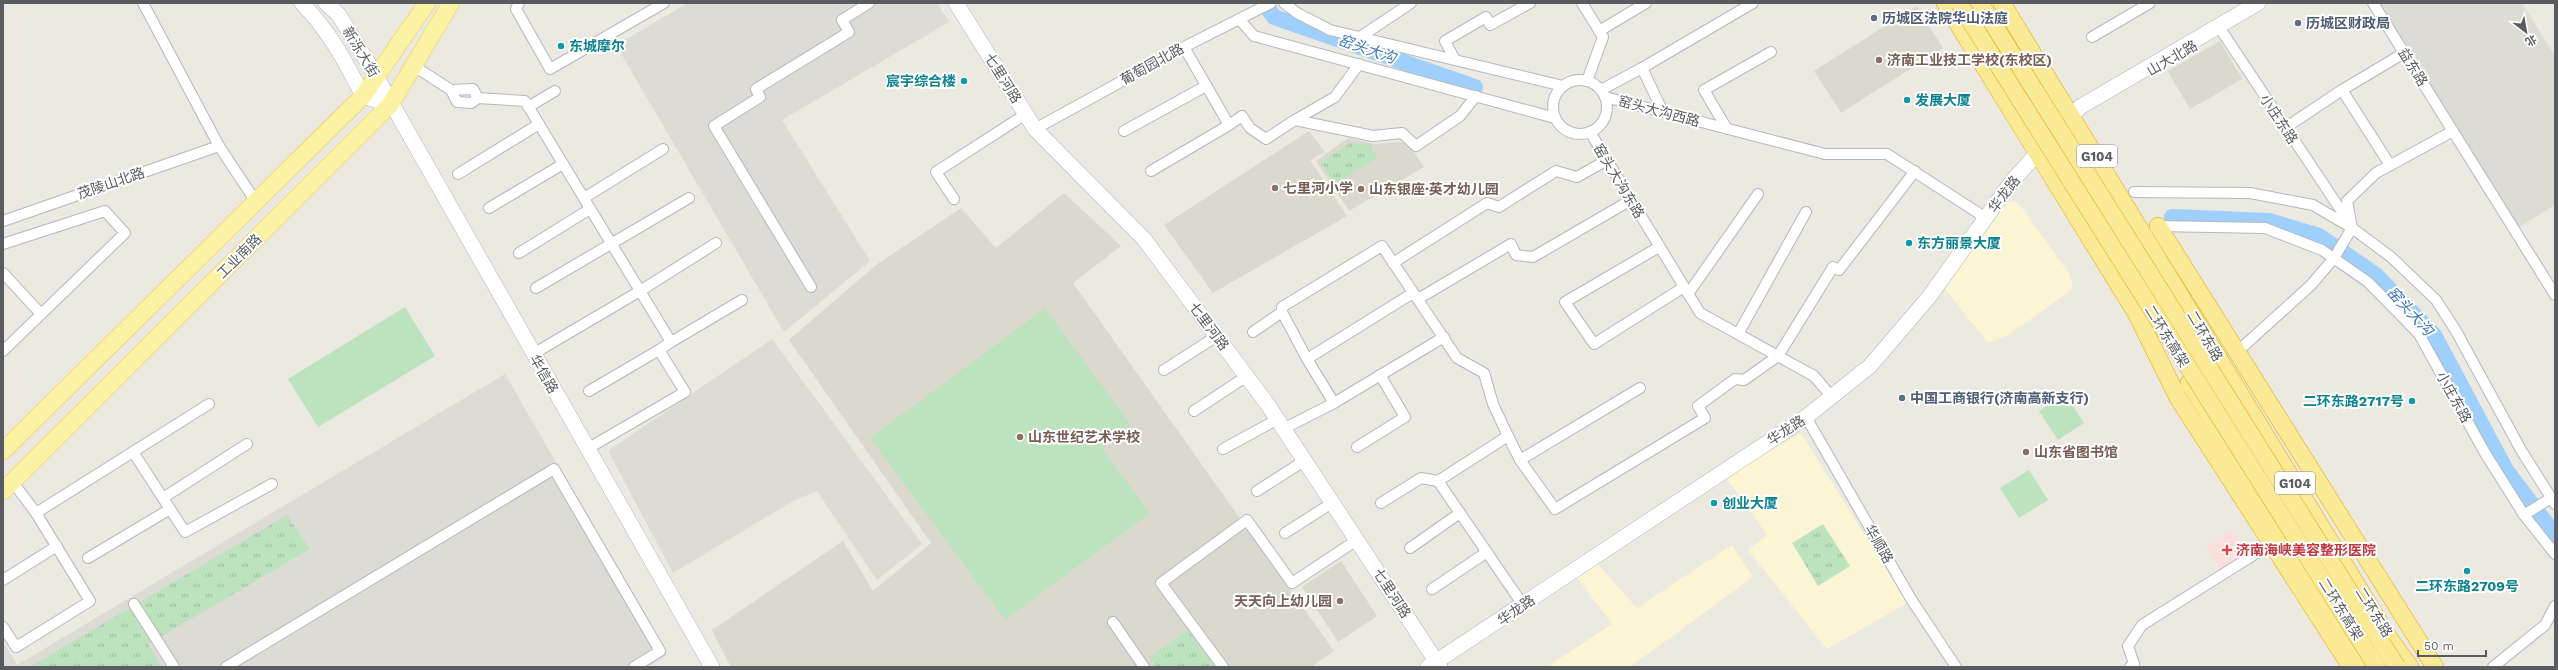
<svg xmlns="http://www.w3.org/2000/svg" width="2558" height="670" font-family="'Work Sans','Noto Sans SC',sans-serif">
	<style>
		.commercial { fill: #fcf5d4 }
		.industrial { fill: #dcdbd4 }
		.education { fill: #dbd8ce }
		.medical { fill: #fadfda }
		.grass { fill: url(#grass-tufts) }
		.garden { fill: #bce3be }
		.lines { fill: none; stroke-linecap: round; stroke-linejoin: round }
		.river { stroke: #9fcffc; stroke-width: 16 }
		.minor-casing { stroke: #b5b7bc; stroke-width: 12 }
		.secondary-casing { stroke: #b4b6bc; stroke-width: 16 }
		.primary-casing { stroke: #ecca57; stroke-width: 18 }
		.trunk-casing { stroke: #e4a907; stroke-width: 18 }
		.minor { stroke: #fff; stroke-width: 10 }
		.secondary { stroke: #fff; stroke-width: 15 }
		.primary { stroke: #fcf2a4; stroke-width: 17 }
		.trunk { stroke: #faea96; stroke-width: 17 }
		.trunk-bridge-casing { stroke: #e4a907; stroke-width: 18; stroke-linecap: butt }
		.trunk-bridge { stroke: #faea96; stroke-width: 17 }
		.service-dot { fill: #5c6f8a; stroke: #fff; stroke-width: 1.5 }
		.culture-dot { fill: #0f9aa8; stroke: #fff; stroke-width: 1.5 }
		.education-dot { fill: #8d6e63; stroke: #fff; stroke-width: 1.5 }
		.health-dot { fill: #e0444e; stroke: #fff; stroke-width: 1.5 }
		.labels { text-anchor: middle; stroke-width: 4; stroke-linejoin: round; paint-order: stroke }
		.shield { fill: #fff; stroke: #8a8d90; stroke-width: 1 }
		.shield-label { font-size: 13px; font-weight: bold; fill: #585c60 }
		.service-label { font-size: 14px; font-weight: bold; fill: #4e5e75; stroke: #fff; text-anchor: start }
		.culture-label { font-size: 14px; font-weight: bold; fill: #0d838f; stroke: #fff; text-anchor: start }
		.street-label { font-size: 14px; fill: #585c60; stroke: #fff }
		.education-label { font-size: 14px; font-weight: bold; fill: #785e54; stroke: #fff; text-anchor: start }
		.health-label { font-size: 14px; font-weight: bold; fill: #be3a42; stroke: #fff; text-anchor: start }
		.water-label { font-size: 15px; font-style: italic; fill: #4074b5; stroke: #fff }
	</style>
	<defs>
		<pattern id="grass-tufts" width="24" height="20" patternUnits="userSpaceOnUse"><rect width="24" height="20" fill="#bce3be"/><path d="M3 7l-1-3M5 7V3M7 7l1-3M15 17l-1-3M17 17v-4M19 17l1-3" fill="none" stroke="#9cbb9e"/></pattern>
	</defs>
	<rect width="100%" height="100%" fill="#ebe9e0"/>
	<g class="commercial">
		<polygon points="2013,201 2020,205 2070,275 2073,289 2010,334 1988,343 1942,285 2003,203"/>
		<polygon points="1801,433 1907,603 1827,649 1748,550 1767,535 1726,477"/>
		<polygon points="1732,545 1753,577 1630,667 1552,667 1550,665 1612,624 1575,575 1596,562 1637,608"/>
	</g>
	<g class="industrial">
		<polygon points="688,3 937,3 949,22 782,120 870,261 784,332 616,45"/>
		<polygon points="2379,3 2522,3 2555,56 2555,205 2518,228"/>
		<polygon points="772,339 922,544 877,580 817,491 793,501 673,573 608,451"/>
		<polygon points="505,374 667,655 647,667 3,667 3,642 17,665"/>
	</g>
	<g class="education">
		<polygon points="1917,6 1943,48 1841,113 1814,71"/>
		<polygon points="2220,41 2242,79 2190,109 2168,71"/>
		<polygon points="1309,131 1325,152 1310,160 1347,216 1213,293 1164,225"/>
		<polygon points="1348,138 1374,144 1406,142 1424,167 1349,211 1316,161"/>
		<polygon points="1064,193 1121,246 1073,283 1334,651 1311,667 731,667 712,630 843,541 873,591 931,543 789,340 876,265 961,208 996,248"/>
		<polygon points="1341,561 1377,616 1338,642 1302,587"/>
	</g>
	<polygon class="medical" points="2232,530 2247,553 2221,570 2206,548"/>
	<g class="grass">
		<polygon points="1350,143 1370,145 1378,158 1334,184 1321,162"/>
		<polygon points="287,515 310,549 148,644 163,667 30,667"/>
		<polygon points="1823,524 1850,566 1818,586 1792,543"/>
		<polygon points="1188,630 1215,667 1156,667 1149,657"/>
	</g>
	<g class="garden">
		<polygon points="405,307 435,356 318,427 288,379"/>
		<polygon points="1045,308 1131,425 1101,447 1150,513 1005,620 870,438"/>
		<polygon points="2065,394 2084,423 2058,440 2039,411"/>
		<polygon points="2029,470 2048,500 2019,518 2000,488"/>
	</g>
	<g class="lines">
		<g class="river">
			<polyline points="1264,3 1274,17 1475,87"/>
			<polyline points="2172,217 2269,221 2319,236 2376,275 2434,335 2506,470 2555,535"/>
		</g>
		<g class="minor-casing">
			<g id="minor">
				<polyline points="143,3 219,146 256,202"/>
				<polyline points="519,3 516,9 550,69 664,3"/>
				<polyline points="1284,3 1297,13 1330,30 1563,86"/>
				<polyline points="1582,3 1603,37 1587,81"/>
				<polyline points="2373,3 2555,295"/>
				<polyline points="1239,19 1254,36 1555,118"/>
				<polyline points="2221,30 2350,224"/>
				<polyline points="1599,31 1646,3"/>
				<polyline points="1360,37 1411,3"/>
				<polyline points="2092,37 2150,3"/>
				<polyline points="1184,47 1229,125 1242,116 1250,128 1266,139 1295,120 1373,136 1402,133 1416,146 1460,116 1476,96"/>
				<polyline points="1455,60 1445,41 1486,17 1490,25 1530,3"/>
				<polyline points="414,66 451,90 473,89 478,98 525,101 671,342 659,350 685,392 587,449"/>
				<circle cx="1580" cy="107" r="27"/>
				<polyline points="451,90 457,102 471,103 478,98"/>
				<polyline points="1601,90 1642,68"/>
				<polyline points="2342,90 2390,165"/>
				<polyline points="1605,97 1825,154 1887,154 1986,218"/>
				<polyline points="528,107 555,91"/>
				<polyline points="1663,112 1642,68 1753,3"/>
				<polyline points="1295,120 1335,97 1359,64"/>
				<polyline points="2285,128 2342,90 2404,53"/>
				<polyline points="1035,129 1184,47 1271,3"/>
				<polyline points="1727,129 1704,90 1771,52"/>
				<polyline points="1124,131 1206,86"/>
				<polyline points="1590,132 1700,313 1814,376 1832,397"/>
				<polyline points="1151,171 1229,125"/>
				<polyline points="458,174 539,124"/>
				<polyline points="2134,192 2250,193 2313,205 2352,228 2391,257 2436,300 2456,331 2521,450 2555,504"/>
				<polyline points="584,198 663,149"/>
				<polyline points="954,199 936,172 1026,114"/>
				<polyline points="489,208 563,164"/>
				<polyline points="3,221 219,146"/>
				<polyline points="2158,226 2265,228 2322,250 2368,282 2419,334 2485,453 2524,515 2555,554"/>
				<polyline points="3,244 105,211 125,233 3,351"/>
				<polyline points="1659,247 1565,302 1594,344 1684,287"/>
				<polyline points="519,253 590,209"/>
				<polyline points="1393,263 1487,203 1499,207 1556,171 1577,177 1607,160"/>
				<polyline points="3,273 41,314"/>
				<polyline points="811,287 714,126 760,97 756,89 849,32 842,20 869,3"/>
				<polyline points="536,288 689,198"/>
				<polyline points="1688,294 1758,194"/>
				<polyline points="1418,299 1511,244 1516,255 1533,257 1631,200"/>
				<polyline points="1282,312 1282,307 1382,246 1457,358 1484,373 1493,404 1508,436 1438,481 1523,605"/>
				<polyline points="1253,332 1282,312 1307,359"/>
				<polyline points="1738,334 1806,212"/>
				<polyline points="671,342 742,300"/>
				<polyline points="2237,352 2311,285 2334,258 2352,228 2347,201 2376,173 2453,131"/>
				<polyline points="533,354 640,291 716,243"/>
				<polyline points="1164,370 1217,336"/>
				<polyline points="589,391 659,350"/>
				<polyline points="1334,403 1307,359 1413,293"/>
				<polyline points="1194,411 1247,376"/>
				<polyline points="1806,417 1911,599 1956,667"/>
				<polyline points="1283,429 1334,403 1444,337"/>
				<polyline points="1508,436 1520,460 1555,509 1705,418 1698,406 1735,379 1744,380 1778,356 1833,267 1839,270 1915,171"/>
				<polyline points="1357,447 1405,417 1380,375"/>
				<polyline points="1223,449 1278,419"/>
				<polyline points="133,452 185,532 272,484"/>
				<polyline points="1520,460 1640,388"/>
				<polyline points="12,481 36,513 209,404"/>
				<polyline points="1257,491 1304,461"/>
				<polyline points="163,498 247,444"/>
				<polyline points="1381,503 1421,478 1438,481"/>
				<polyline points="2524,515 2551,498"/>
				<polyline points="1285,533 1332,503"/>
				<polyline points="1410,548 1460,513"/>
				<polyline points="88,558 170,509"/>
				<polyline points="3,580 57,546"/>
				<polyline points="1432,589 1487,552"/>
				<polyline points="134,604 174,667"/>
				<polyline points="1113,622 1144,667"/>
				<polyline points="3,627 16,647 90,601 36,513"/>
				<polyline points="226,667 554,469 660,651 634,667"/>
				<polyline points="1223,667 1161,583 1247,520 1292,583 1357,540"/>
				<polyline points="2130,667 2134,664 2128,646 2142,625 2271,544"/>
				<polyline points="2493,667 2545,625 2555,606"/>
			</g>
		</g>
		<g class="secondary-casing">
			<g id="secondary">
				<path d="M 302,3 C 331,34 344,59 363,96 L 390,105"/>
				<polyline points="326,3 339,15 376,76 712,667"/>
				<polyline points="956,3 1035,129 1144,239 1268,405 1440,667"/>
				<polyline points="1428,667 1806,417 1870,366 1929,297 2013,180 2080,107 2258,3"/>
			</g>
		</g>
		<g class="primary-casing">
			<g id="primary">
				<polyline points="3,451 363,96 427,3"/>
				<polyline points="3,491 390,105 451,3"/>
			</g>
		</g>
		<g class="trunk-casing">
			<g id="trunk">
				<polyline points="1945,3 2136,313 2178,398 2351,667"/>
				<polyline points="2002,3 2389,638 2410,667"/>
				<polyline points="2158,226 2435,667"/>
				<polyline points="2189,383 2366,667"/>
			</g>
		</g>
		<use href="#minor" class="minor"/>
		<use href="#secondary" class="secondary"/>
		<use href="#primary" class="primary"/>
		<use href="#trunk" class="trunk"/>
		<g class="trunk-bridge-casing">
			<g id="trunk-bridge">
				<polyline points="1959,3 2377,667"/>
				<polyline points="1980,3 2397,667"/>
			</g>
		</g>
		<use href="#trunk-bridge" class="trunk-bridge"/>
	</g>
	<g class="service-dot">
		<circle cx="1874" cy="18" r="4"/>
		<circle cx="2298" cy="23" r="4"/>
		<circle cx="1902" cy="398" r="4"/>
	</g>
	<g class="culture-dot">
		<circle cx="561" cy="46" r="4"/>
		<circle cx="964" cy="81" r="4"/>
		<circle cx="1907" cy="100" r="4"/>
		<circle cx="1909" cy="243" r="4"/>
		<circle cx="2412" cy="401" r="4"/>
		<circle cx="1714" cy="503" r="4"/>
		<circle cx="2467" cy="571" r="4"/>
	</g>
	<g class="education-dot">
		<circle cx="1879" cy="60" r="4"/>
		<circle cx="1275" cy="188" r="4"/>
		<circle cx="1361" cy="189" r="4"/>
		<circle cx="1020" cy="437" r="4"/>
		<circle cx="2026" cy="452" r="4"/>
		<circle cx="1340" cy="601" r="4"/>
	</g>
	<path class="health-dot" d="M2225 544h4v4h4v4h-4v4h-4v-4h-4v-4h4z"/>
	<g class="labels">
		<g class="shield">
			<rect x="2077" y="145" width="40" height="22" rx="3"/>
			<rect x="2275" y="472" width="40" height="22" rx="3"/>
		</g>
		<g class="shield-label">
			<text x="2097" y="161">G104</text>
			<text x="2295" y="488">G104</text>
		</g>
		<g class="service-label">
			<text x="1882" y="23">历城区法院华山法庭</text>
			<text x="2306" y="28">历城区财政局</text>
			<text x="1910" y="403">中国工商银行(济南高新支行)</text>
		</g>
		<g class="culture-label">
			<text x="569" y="51">东城摩尔</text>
			<text x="956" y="86" text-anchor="end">宸宇综合楼</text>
			<text x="1915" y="105">发展大厦</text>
			<text x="1917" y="248">东方丽景大厦</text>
			<text x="2404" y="406" text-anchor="end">二环东路2717号</text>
			<text x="1722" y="508">创业大厦</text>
			<text x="2467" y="591" text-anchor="middle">二环东路2709号</text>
		</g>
		<g class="street-label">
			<text transform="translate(361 52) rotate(59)" y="5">新泺大街</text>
			<text transform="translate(2172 58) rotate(-30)" y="5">山大北路</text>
			<text transform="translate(1152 64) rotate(-29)" y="5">葡萄园北路</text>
			<text transform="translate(2413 67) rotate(58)" y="5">益东路</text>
			<text transform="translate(1003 78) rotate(58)" y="5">七里河路</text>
			<text transform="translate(1659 111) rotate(15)" y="5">窑头大沟西路</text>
			<text transform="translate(2279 119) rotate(57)" y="5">小庄东路</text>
			<text transform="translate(1619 181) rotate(59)" y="5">窑头大沟东路</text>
			<text transform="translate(111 183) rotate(-19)" y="5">茂陵山北路</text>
			<text transform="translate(2004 194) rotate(-53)" y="5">华龙路</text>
			<text transform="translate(239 256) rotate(-45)" y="5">工业南路</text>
			<text transform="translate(1209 326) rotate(53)" y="5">七里河路</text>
			<text transform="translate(2167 336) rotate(58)" y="5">二环东高架</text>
			<text transform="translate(2205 336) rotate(60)" y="5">二环东路</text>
			<text transform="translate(544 374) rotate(60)" y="5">华信路</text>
			<text transform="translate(2454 397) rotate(61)" y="5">小庄东路</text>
			<text transform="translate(1786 430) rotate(-33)" y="5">华龙路</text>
			<text transform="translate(1879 544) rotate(60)" y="5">华顺路</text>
			<text transform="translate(1392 593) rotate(57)" y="5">七里河路</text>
			<text transform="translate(2341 609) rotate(58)" y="5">二环东高架</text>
			<text transform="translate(1516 610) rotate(-34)" y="5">华龙路</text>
			<text transform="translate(2374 612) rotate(58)" y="5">二环东路</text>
		</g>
		<g class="education-label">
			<text x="1887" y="65">济南工业技工学校(东校区)</text>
			<text x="1283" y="193">七里河小学</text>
			<text x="1369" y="194">山东银座·英才幼儿园</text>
			<text x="1028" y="442">山东世纪艺术学校</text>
			<text x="2034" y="457">山东省图书馆</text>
			<text x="1332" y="606" text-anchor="end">天天向上幼儿园</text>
		</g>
		<g class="health-label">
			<text x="2236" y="555">济南海峡美容整形医院</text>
		</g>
		<g class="water-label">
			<text transform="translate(1367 49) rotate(19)" y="5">窑头大沟</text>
			<text transform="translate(2410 311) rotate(47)" y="5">窑头大沟</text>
		</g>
	</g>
	<rect width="2558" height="670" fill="none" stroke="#585c60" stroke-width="8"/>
	<g transform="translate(2526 32) rotate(149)" stroke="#ffffff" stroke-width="3" paint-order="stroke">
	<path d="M0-3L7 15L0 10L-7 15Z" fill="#585c60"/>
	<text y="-6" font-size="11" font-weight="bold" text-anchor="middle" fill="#585c60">北</text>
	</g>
	<path d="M2418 650v6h68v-6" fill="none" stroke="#585c60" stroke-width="2"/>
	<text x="2424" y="650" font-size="12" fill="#585c60" stroke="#ffffff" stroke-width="3" paint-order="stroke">50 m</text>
</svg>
